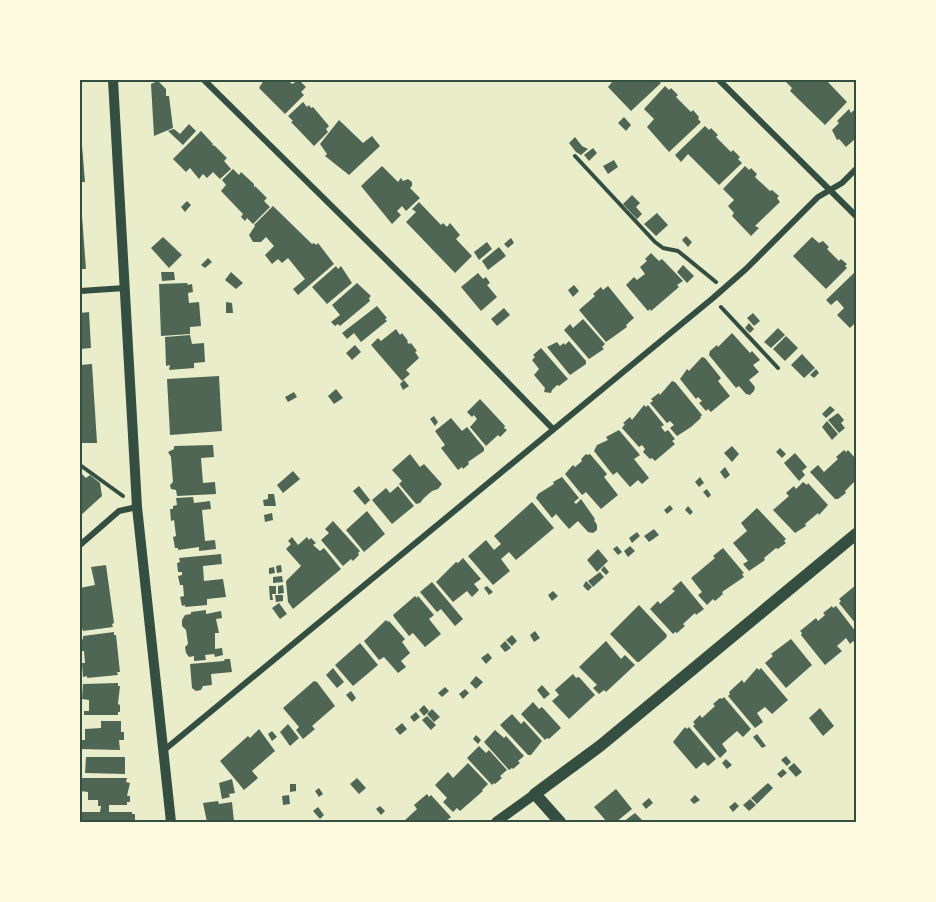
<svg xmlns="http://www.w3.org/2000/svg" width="936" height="902" font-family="Ubuntu,sans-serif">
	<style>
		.building { fill: #4f6655 }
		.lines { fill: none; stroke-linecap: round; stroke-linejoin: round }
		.path { stroke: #344e41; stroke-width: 4 }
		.minor { stroke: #344e41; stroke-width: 6 }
		.tertiary { stroke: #344e41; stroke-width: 10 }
		.secondary { stroke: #344e41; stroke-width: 12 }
		.neatline { fill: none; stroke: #344e41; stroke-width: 2 }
	</style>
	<rect width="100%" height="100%" fill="#e9edc9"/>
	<g class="building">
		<polygon points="264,80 288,80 292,84 299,80 306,87 301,92 304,95 285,114 259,88"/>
		<polygon points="611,80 657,80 661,83 631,111 608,87 613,81"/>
		<polygon points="784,80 826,80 847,102 825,125 790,91 792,88"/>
		<polygon points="158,81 166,89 166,96 169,96 173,128 154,136 151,84"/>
		<polygon points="665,86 669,90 671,88 678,95 676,97 691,112 693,110 699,117 698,119 701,122 669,152 647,127 654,119 644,109"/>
		<polygon points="303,102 307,107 309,105 311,108 313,107 329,126 326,129 328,132 314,146 291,122 293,121 288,116"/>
		<polygon points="856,108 856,138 846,147 839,139 837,140 832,130 839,123 837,121 849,109 851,113"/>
		<polygon points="624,117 631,125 626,131 618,123"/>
		<polygon points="339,120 363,143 372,136 380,146 349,175 325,156 327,154 320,144"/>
		<polygon points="189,124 196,131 183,145 168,131 174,129 180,134"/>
		<polygon points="705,126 709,130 711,128 718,135 716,137 731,152 733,150 740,157 738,159 742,163 719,185 688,154 681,162 675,155"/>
		<polygon points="201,131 213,144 212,145 215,146 227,158 224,161 231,169 220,179 213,172 207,178 203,174 199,179 190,168 186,172 173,159"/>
		<polygon points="575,137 582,146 588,149 581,155 576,152 569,143"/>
		<polygon points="80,145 82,145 85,182 80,182"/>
		<polygon points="593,148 597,153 589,161 584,155"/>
		<polygon points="614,160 618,167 608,174 603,166"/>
		<polygon points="382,166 398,182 401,178 403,181 408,179 412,182 412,186 410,188 420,198 406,211 402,206 397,211 401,215 392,224 361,186"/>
		<polygon points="745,166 749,170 751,168 757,174 755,177 770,191 772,190 779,196 777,198 780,202 755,226 759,228 751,236 732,216 734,213 728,206 734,200 723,189"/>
		<polygon points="233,169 239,175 241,172 254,184 254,188 255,186 267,198 264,201 270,207 253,224 247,218 245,221 241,217 243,214 221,191 226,185 222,180"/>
		<polygon points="80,186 81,186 82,212 80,213"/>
		<polygon points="632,195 640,203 636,207 642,214 637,219 623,204"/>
		<polygon points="187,201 191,205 185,212 181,207"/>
		<polygon points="419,202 441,225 443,223 447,227 450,223 460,235 456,239 472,256 455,273 406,222 416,212 412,209"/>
		<polygon points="273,206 312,244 314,243 316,245 318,243 334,264 298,295 293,289 305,279 288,258 282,263 278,259 272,264 265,255 274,246 266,237 261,242 253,242 249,235 255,226 254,225"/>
		<polygon points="657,213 668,225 656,236 644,224"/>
		<polygon points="80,216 82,216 86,269 80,269"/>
		<polygon points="686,236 692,242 688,247 682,240"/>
		<polygon points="163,237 182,255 169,268 151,248"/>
		<polygon points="812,237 819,243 823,241 829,247 827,249 839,261 841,259 847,264 845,266 847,268 826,289 793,256"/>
		<polygon points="511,238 514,243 508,248 504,244"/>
		<polygon points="487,242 492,249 479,260 474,252"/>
		<polygon points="499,247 506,256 488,270 482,261"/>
		<polygon points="651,253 659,261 662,259 683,281 677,285 679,287 651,311 650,309 648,311 626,285 634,277 637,280 645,274 640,267 647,261 645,259"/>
		<polygon points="208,258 212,262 205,268 201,265"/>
		<polygon points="683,265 694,276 687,283 677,272"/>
		<polygon points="336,266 338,269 341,266 352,283 327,304 312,287"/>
		<polygon points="161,272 174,272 175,280 162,281"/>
		<polygon points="231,272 243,283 236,289 225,280"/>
		<polygon points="855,272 856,274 856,322 850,328 837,315 844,308 837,300 831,305 826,300"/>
		<polygon points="478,273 483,279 486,277 490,283 487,285 497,297 481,311 461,287"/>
		<polygon points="187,283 188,285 192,284 193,292 188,293 189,303 199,302 201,326 190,327 190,334 161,336 159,284"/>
		<polygon points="357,283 371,296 369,298 370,301 340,326 338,324 335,326 331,322 340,315 332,305"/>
		<polygon points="574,285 579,291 573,297 568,290"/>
		<polygon points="608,286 634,318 626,325 627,327 606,342 579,310 595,296 593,294 601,287 603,290"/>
		<polygon points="226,302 232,303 233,313 226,313"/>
		<polygon points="377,306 387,318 385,319 387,321 361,342 354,333 347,339 342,333"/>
		<polygon points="504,308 510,315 497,326 491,319"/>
		<polygon points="89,312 91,348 80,349 80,313"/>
		<polygon points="753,313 760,321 754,326 747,318"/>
		<polygon points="583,319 605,344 602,347 604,349 589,359 564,330 570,324 573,328"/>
		<polygon points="749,323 754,329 750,333 745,328"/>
		<polygon points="778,328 785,335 771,348 764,342"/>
		<polygon points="396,329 400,335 402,333 408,341 407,342 409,344 411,343 417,351 415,352 419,358 406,370 410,374 402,381 371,345 378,338 381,341"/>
		<polygon points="732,333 750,353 752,351 760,360 753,365 759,372 749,380 755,387 754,391 750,395 746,394 739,386 736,388 709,355 710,351 717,345 718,347"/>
		<polygon points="190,335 192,344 204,343 205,362 194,363 194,368 169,370 170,365 166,366 165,337"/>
		<polygon points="786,336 798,348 785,361 773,349"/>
		<polygon points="569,341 586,361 586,364 570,375 547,347 557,342 560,346 564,343 565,345"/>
		<polygon points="355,345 361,352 352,360 346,353"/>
		<polygon points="541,348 568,379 559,386 557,385 552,390 551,393 544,392 545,388 534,375 539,369 532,360 535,357 533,355"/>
		<polygon points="802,354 815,368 804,378 791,365"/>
		<polygon points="702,357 705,358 721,378 718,381 730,396 711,412 708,409 706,411 699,403 702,401 698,397 696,399 680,379 687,369 689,371"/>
		<polygon points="92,364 97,443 80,443 80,365"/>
		<polygon points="816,369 819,373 814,378 810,375"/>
		<polygon points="219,376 222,431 170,435 167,379"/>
		<polygon points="404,380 409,386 403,390 400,384"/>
		<polygon points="672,381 675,382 702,415 700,417 701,418 691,427 677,436 670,428 674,425 670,421 667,423 650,403 653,401 651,399 659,393 660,395"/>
		<polygon points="336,389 343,398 334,404 328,396"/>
		<polygon points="294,392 297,397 288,402 285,397"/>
		<polygon points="480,399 505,426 504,428 507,430 500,437 498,435 486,446 470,427 477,419 474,415 472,417 467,412"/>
		<polygon points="644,405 646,407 648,405 664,425 661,427 665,432 668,430 675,439 672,441 675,444 655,461 652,458 650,459 643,452 645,449 642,445 639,447 622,428 625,424 623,423 630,417 632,420"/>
		<polygon points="830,406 835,410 826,418 822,414"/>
		<polygon points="838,413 844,420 841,423 845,428 839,433 828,420"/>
		<polygon points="434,416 438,422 435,426 430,419"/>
		<polygon points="451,418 462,431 467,427 484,448 484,451 468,462 469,464 463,469 462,467 458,470 441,448 445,445 435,431"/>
		<polygon points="827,421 838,434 832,440 822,427"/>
		<polygon points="619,430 640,455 634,459 649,478 642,484 638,480 630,487 617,472 613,475 594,451 597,445 608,440 606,437"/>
		<polygon points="213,445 214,457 201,458 203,483 215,482 216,494 177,496 176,490 171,489 170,485 173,482 171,457 168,452 174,449 174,446"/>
		<polygon points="732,446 739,454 732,462 724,453"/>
		<polygon points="780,448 786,454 782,458 776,452"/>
		<polygon points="844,450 846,452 848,450 856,459 856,480 845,491 846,493 838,499 835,499 810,472 818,465 824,472 838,459 836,457"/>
		<polygon points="795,453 807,467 802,471 805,475 799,481 784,463"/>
		<polygon points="410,454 420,467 424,464 442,484 438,489 432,491 424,498 420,503 416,504 399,484 402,481 392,470"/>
		<polygon points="586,454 588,455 590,454 607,474 604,477 618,495 601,509 586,492 582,495 565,474 573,465 575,467 582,461 581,459"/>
		<polygon points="725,467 730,475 725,479 720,472"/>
		<polygon points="293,471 300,479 283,493 277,485"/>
		<polygon points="80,472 86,478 90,475 100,483 102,496 80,516"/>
		<polygon points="562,477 579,498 574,502 576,504 581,499 595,519 594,520 597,525 597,530 593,533 588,532 578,521 569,529 556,514 552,518 536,498 538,494 554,484 553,482"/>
		<polygon points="700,477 704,483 699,487 695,482"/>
		<polygon points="803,482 807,485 808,483 828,505 819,515 818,513 805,524 806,526 795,533 773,510 789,496 786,493 794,486 796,489"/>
		<polygon points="359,486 370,500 365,505 353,491"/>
		<polygon points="398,486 414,506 392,524 372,500 386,488 390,493"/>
		<polygon points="707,489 711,495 708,498 703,492"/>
		<polygon points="268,494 274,494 276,506 264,506 263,500 268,499"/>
		<polygon points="193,497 194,503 210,501 211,509 202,510 205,541 215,540 216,549 199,551 199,547 178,550 178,548 175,548 173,537 176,536 174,520 171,521 170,509 173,509 173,506 177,505 176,498"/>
		<polygon points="532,502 554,528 516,560 509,552 501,559 510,571 493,585 468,556 486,540 494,550 501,544 494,536"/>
		<polygon points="670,505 673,509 667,514 664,510"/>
		<polygon points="688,506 693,512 690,515 685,510"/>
		<polygon points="757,508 786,539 784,541 786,543 778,549 776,548 764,558 765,560 749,571 743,564 748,561 733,543 747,531 741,523"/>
		<polygon points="367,511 385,534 364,552 346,530"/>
		<polygon points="272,513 273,520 265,522 264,515"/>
		<polygon points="333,521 360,551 358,553 359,555 353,561 351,559 343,566 321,540 329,533 325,529"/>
		<polygon points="654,529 659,535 649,542 644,536"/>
		<polygon points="637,532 640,536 632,543 629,538"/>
		<polygon points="292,537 298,545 307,537 309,540 311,538 316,543 313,545 320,551 324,548 341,569 293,609 288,602 286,581 301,566 286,549 291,544 288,541"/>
		<polygon points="617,546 622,552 618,555 613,549"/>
		<polygon points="630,546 635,551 628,557 624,551"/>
		<polygon points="723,548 744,573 742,574 744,577 722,592 723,594 715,601 713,599 707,605 698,595 702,592 691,578 715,558 713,556"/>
		<polygon points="598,549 608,561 597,572 587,560"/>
		<polygon points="221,554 222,564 203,566 204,581 223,579 226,597 207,599 207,605 185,607 185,605 182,606 180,597 184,596 183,585 180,585 178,576 182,575 182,572 178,572 177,563 180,562 179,558"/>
		<polygon points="463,558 481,579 474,584 479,590 472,597 467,591 453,602 436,582 456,562 458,563"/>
		<polygon points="106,565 114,623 112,624 113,627 83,631 82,628 80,628 80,588 95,585 91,567"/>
		<polygon points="281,565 282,572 277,573 276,566"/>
		<polygon points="604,566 609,572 606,575 601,570"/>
		<polygon points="274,567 275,573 269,574 269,568"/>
		<polygon points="600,572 604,577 593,587 588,581"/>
		<polygon points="282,576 283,582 273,583 273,577"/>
		<polygon points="586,581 592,587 588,591 583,586"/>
		<polygon points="681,581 704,609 696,615 695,613 683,624 685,626 677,633 675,632 673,634 650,609 658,601 660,604 675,591 672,589"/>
		<polygon points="432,582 463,619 455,626 441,609 437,612 420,592"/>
		<polygon points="283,585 284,593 278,594 278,586"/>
		<polygon points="856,585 856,624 839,603 841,601 839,599"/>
		<polygon points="269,586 276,586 276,594 272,594 273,600 270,600"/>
		<polygon points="487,586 493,592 489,595 484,588"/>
		<polygon points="553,591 558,596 552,601 548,595"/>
		<polygon points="275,595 283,595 283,601 276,602"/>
		<polygon points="415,596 417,598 418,596 434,615 429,619 441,634 425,647 413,633 409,636 394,617 393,615"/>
		<polygon points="279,603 287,614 280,619 272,608"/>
		<polygon points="639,605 667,635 666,638 639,662 637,662 610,634"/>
		<polygon points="832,606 833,608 836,606 856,632 856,645 853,641 850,644 846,638 837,646 842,651 825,665 801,635 802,633 800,631 816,618 818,621 825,615 823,613"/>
		<polygon points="206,610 206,614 221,611 222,618 216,619 219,633 215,633 215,649 222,648 223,655 215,657 214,654 205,655 206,660 194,661 194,656 189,657 186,653 185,647 188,644 186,630 182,626 182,620 185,615 191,614 191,612"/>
		<polygon points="386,620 388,622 389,621 405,639 402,642 410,653 401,661 406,667 398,673 384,657 379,660 364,641"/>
		<polygon points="535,631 540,638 534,642 530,635"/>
		<polygon points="114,632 114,635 116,635 120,672 117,672 118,675 87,678 87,676 83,677 82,663 85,663 84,651 80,651 80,640 83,639 83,636"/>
		<polygon points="512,635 517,641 512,646 506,640"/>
		<polygon points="791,639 812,665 786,688 765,663 773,656 771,654"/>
		<polygon points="505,641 511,648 505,652 500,646"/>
		<polygon points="606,641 621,659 625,655 635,665 606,692 604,690 599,694 593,688 597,685 579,667"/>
		<polygon points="360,643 378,665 353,686 335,665"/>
		<polygon points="488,653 492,658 486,664 481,658"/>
		<polygon points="225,659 230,659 232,672 211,674 212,685 203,686 201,690 196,691 192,688 190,664 224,661"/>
		<polygon points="333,668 344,682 337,688 326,675"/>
		<polygon points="757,668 759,670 761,668 788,700 772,714 765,707 757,713 763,722 755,728 728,696 730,694 729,692 742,680 744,683"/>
		<polygon points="573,674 576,678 579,677 595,695 569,719 552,701 559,695 555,690"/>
		<polygon points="476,676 483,682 476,689 470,683"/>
		<polygon points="314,681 317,682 335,706 312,726 315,729 303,739 296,730 299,727 283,708"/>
		<polygon points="118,683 118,686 120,686 118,704 120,705 120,712 118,712 118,715 84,715 84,711 89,711 89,700 82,699 83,684"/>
		<polygon points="542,685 550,694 544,699 537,690"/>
		<polygon points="445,687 449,691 442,697 438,693"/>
		<polygon points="465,689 469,693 463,699 459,694"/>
		<polygon points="351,691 356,698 352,702 346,695"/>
		<polygon points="724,697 751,729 743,737 737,731 722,744 727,751 720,758 693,726 695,724 693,722 700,715 702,718 715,706 713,704 720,698 722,699"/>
		<polygon points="533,702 539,709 542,707 561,728 549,739 547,738 545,740 521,714"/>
		<polygon points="424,705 429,711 424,716 419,710"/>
		<polygon points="820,708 834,726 823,736 809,718"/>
		<polygon points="432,709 440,717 434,722 427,714"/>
		<polygon points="416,712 420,717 414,722 410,717"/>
		<polygon points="512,714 521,724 524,721 542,741 531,755 528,755 500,725"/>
		<polygon points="427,716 436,725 431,730 422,720"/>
		<polygon points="101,721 121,721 121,732 124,732 124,740 119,740 120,750 80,749 80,740 85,740 85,729 101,728"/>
		<polygon points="402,723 407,729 400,735 395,729"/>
		<polygon points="288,724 299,738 290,746 280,732"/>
		<polygon points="685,727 687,729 689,727 716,759 708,766 704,762 696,769 673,742"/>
		<polygon points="259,729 275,751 252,771 258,778 244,790 220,761 248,736 250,738"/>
		<polygon points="495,730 504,738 506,736 524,756 518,761 520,763 513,769 512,768 509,770 484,742"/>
		<polygon points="272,731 277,737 272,741 268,734"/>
		<polygon points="757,734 766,746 762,748 753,737"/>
		<polygon points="476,735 481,740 478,744 473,739"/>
		<polygon points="479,746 486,753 489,750 507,770 500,776 502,778 495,784 494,783 492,785 467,758"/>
		<polygon points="786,756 791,762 787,766 781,760"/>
		<polygon points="86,757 125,757 125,774 85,773"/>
		<polygon points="726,759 732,765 727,769 722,763"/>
		<polygon points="468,763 488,784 482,790 483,791 460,811 457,808 453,812 443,802 447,798 435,785 448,772 453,778"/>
		<polygon points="794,763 802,772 796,777 788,768"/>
		<polygon points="783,769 787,773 781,778 777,774"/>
		<polygon points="81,778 127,778 126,782 130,783 127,796 130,796 130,802 127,802 127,805 109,805 109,812 132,812 132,814 135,814 135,822 81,822 81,812 100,812 101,806 98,806 98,800 88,800 88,792 80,791"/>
		<polygon points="357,778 366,788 359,794 350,784"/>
		<polygon points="232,779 235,793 229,794 230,797 222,799 219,783"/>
		<polygon points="768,783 773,788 757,804 751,798"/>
		<polygon points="290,784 296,784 296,791 290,792"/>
		<polygon points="319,788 323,794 319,797 315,791"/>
		<polygon points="616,789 632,809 616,822 607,822 594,807"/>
		<polygon points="427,794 429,797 431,795 451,817 445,822 403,822 417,809 414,805"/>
		<polygon points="289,795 290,804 283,805 282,796"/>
		<polygon points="695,795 700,800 694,804 690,800"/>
		<polygon points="649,798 653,803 646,809 642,804"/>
		<polygon points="750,799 756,805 749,811 743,805"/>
		<polygon points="218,801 219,804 232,802 234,822 207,822 203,803"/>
		<polygon points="735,802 739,806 733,812 729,807"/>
		<polygon points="380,806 385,811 381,815 376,809"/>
		<polygon points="318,807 324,815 320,819 313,811"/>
		<polygon points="635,813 644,822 623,822"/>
	</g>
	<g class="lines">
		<g class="path">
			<polyline points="575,156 655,242 663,248 678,251 716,282"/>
			<polyline points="721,307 778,368"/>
			<polyline points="80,465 123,496"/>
		</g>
		<g class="minor">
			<polyline points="204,80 437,310 553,429"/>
			<polyline points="719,80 856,216"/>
			<polyline points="80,291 125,288"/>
			<polyline points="80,545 119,511 137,507"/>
			<polyline points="163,751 713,298 746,269 818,197 842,183 856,169"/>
		</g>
		<g class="tertiary">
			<polyline points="113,80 137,507 171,822"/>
			<polyline points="496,822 535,794"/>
		</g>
		<polyline class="secondary" points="560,822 535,794 600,746 856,534"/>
	</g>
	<rect width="936" height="902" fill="none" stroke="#fefae0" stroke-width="162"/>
	<rect x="81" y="81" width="774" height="740" class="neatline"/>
</svg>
